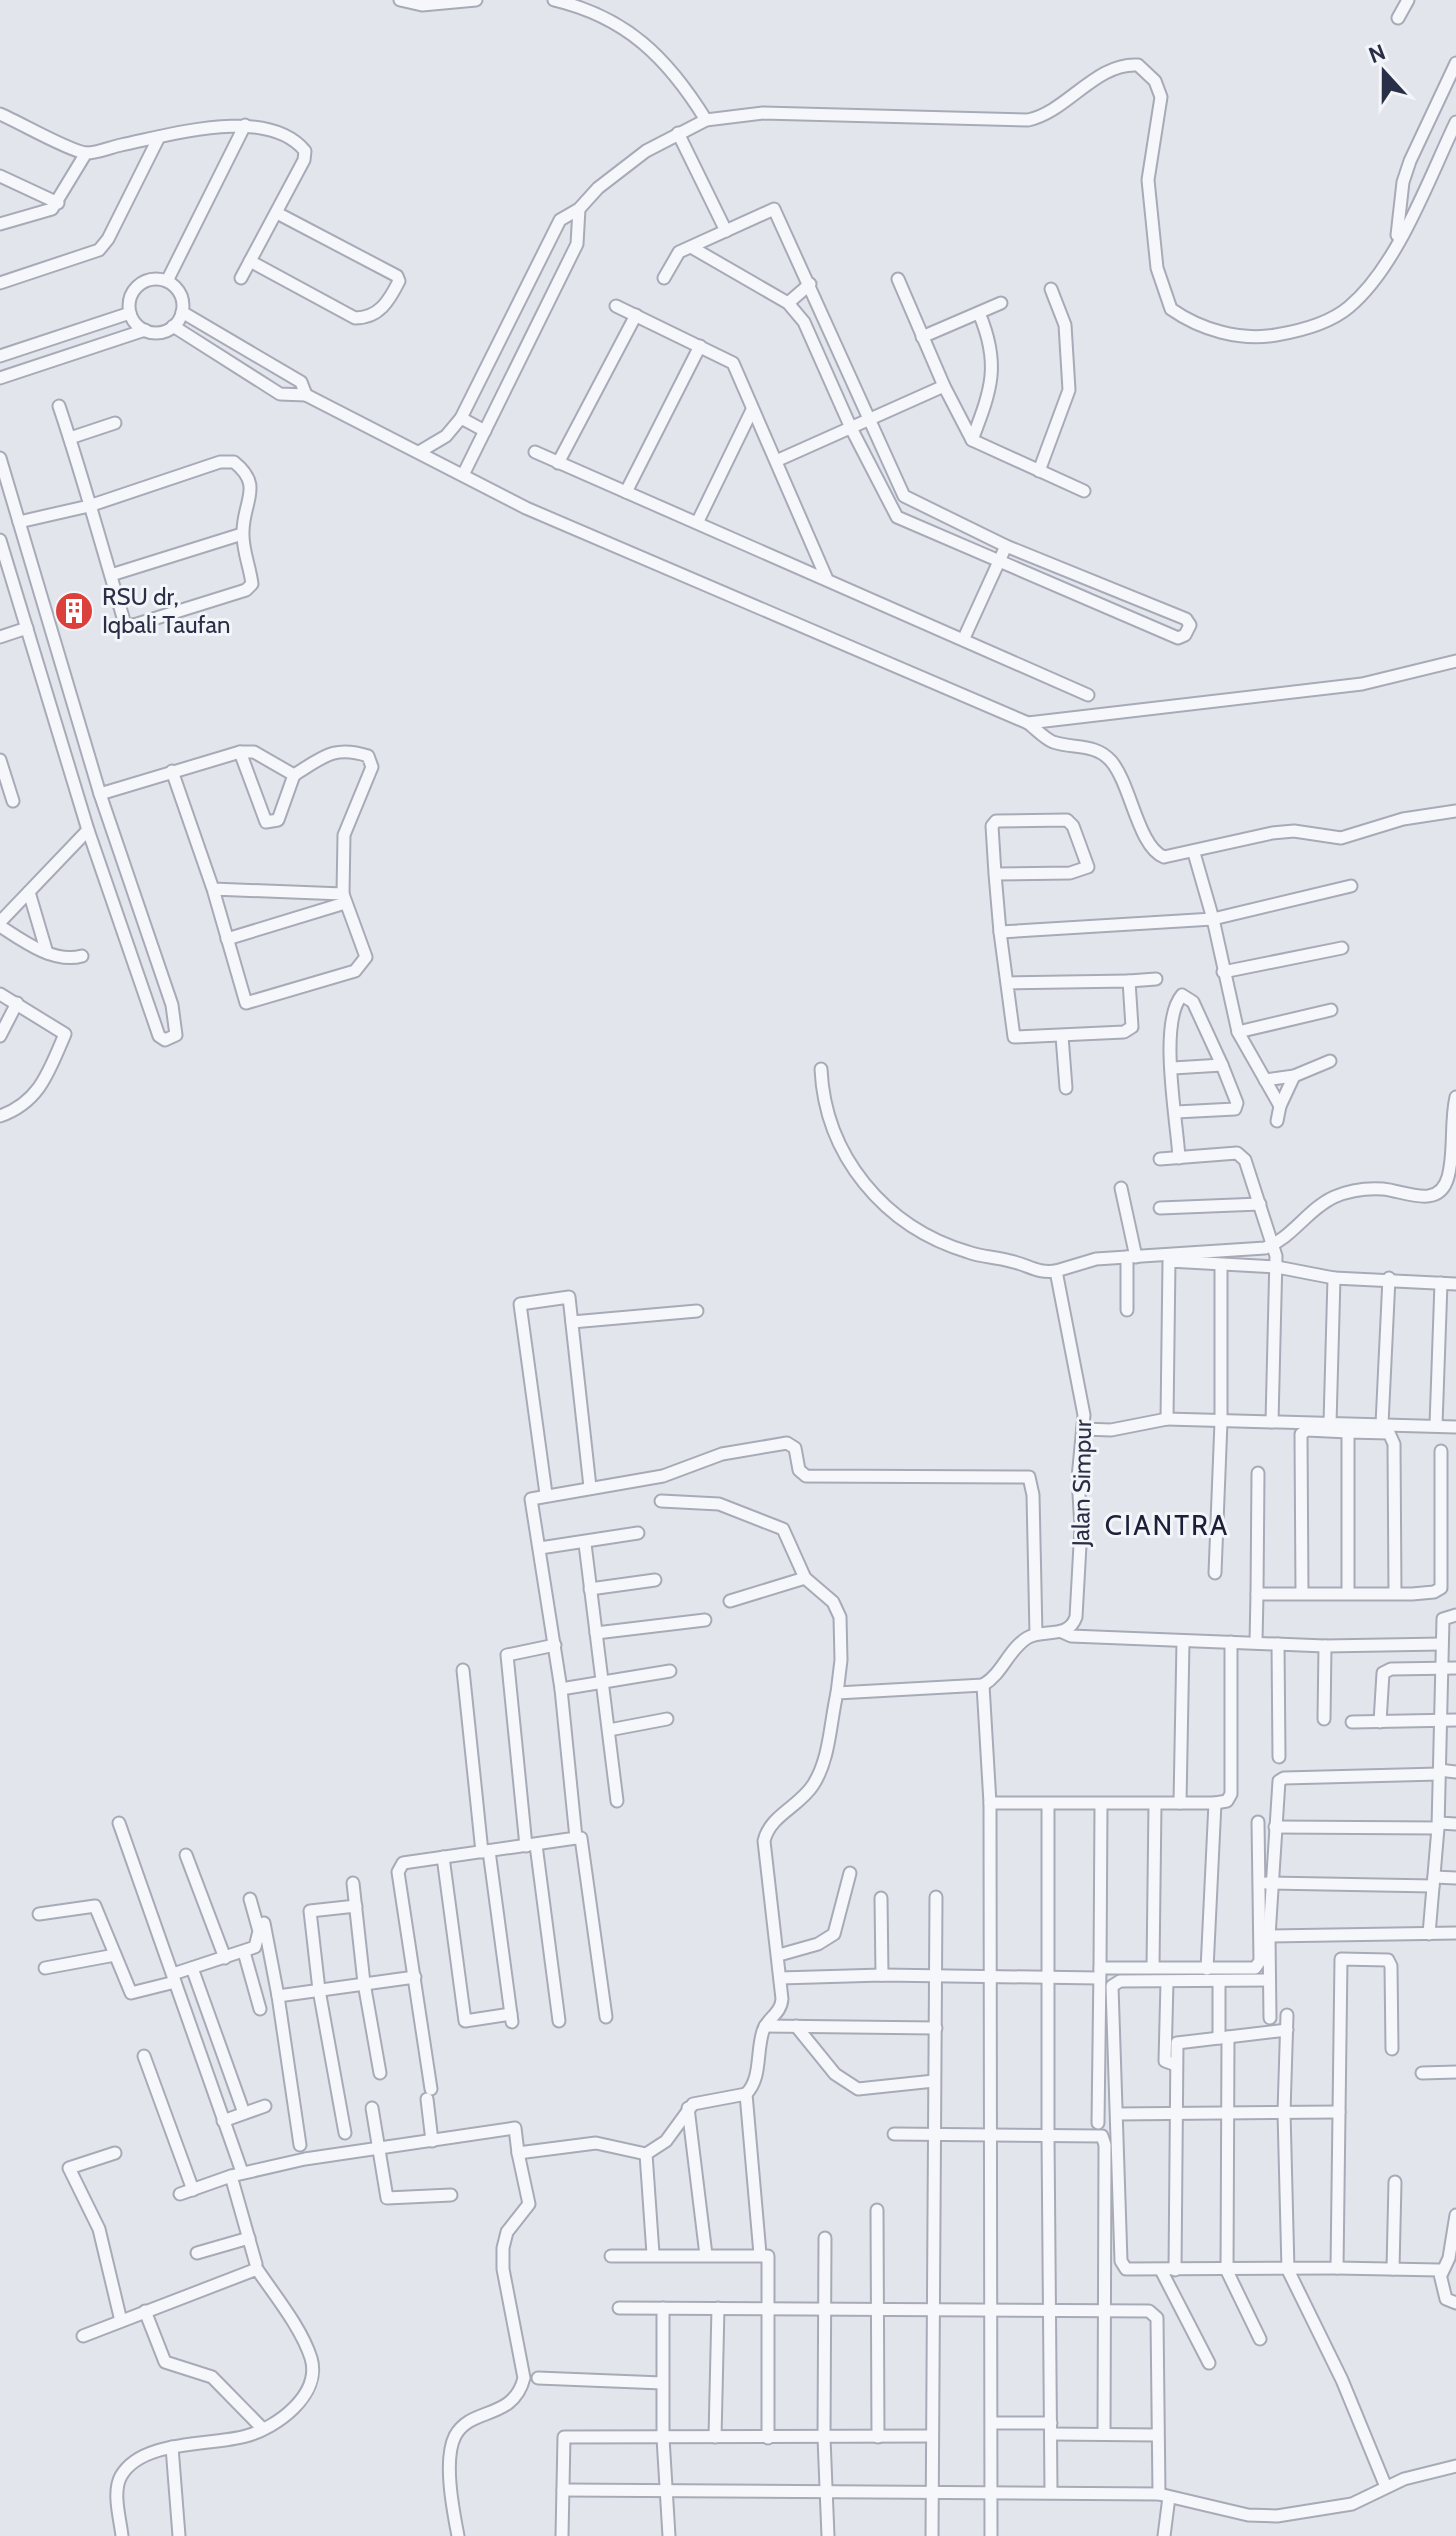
<svg xmlns="http://www.w3.org/2000/svg" width="1456" height="2536" font-family="Cabin,sans-serif">
	<style>
		.lines { fill: none; stroke-linecap: round; stroke-linejoin: round }
		.street-casing { stroke: #a7abb7; stroke-width: 15 }
		.street { stroke: #f6f7fa; stroke-width: 11 }
		.labels { text-anchor: middle; stroke-width: 6; stroke-linejoin: round; paint-order: stroke }
		.poi-label { font-size: 24px; fill: #292f47; stroke: #f3f5f9; text-anchor: start }
		.street-label { font-size: 24px; fill: #292f47; stroke: #f3f5f9 }
		.quarter-label { font-size: 28px; letter-spacing: 2px; fill: #1b2038; stroke: #f3f5f9 }
	</style>
	<rect width="100%" height="100%" fill="#e3e5ec"/>
	<g class="lines">
		<g class="street-casing">
			<g id="street">
				<polyline points="400,0 422,5 476,0"/>
				<path d="M 554,0 C 626,17 667,57 706,120"/>
				<polyline points="1398,18 1408,0"/>
				<path d="M 0,114 C 21,123 65,149 85,153 C 95,154 111,147 121,145 C 171,135 267,105 305,151 L 304,160 L 241,278"/>
				<polyline points="678,133 726,231"/>
				<polyline points="0,176 58,203"/>
				<polyline points="0,224 52,209 86,153"/>
				<polyline points="1397,235 1403,182 1410,161 1456,63"/>
				<path d="M 250,261 L 355,318 C 379,318 389,301 399,281 L 397,276 L 277,213"/>
				<polyline points="664,278 679,252 774,209 904,496 1006,546 1186,619 1190,625 1185,635 1178,638 897,517 851,428 804,322 788,303 691,247"/>
				<polyline points="898,279 944,386 972,440 1084,491"/>
				<circle cx="156" cy="306" r="27"/>
				<polyline points="167,281 245,125"/>
				<polyline points="0,283 99,250 108,239 159,137"/>
				<polyline points="788,303 810,284"/>
				<polyline points="616,306 733,363 826,577"/>
				<polyline points="173,326 280,394 306,395 301,382 182,312"/>
				<polyline points="922,337 1001,303"/>
				<polyline points="0,356 130,313"/>
				<polyline points="0,378 145,330"/>
				<polyline points="306,395 526,508 1028,723 1362,684 1456,661"/>
				<polyline points="461,418 485,431"/>
				<polyline points="70,438 115,423"/>
				<path d="M 972,440 C 991,390 1001,365 979,313"/>
				<path d="M 419,452 L 446,436 L 461,418 L 560,220 L 579,209 L 598,188 L 646,151 L 706,120 L 763,113 L 1028,120 C 1067,112 1096,62 1138,65 L 1155,81 L 1161,97 L 1148,180 L 1157,268 L 1171,309 C 1201,330 1240,341 1276,335 C 1300,331 1330,323 1349,307 C 1398,266 1429,178 1456,122"/>
				<polyline points="535,452 1088,695"/>
				<polyline points="0,458 100,794 172,1005 176,1035 165,1040 159,1036 88,830 0,540"/>
				<polyline points="776,461 944,386"/>
				<polyline points="558,463 636,315"/>
				<polyline points="1039,471 1069,390 1065,325 1051,289"/>
				<polyline points="463,475 577,244 579,209"/>
				<polyline points="626,492 700,346"/>
				<polyline points="698,521 752,410"/>
				<path d="M 19,522 L 89,506 L 220,462 L 234,462 C 264,486 243,501 243,532 C 242,549 250,567 252,584 L 246,590 L 134,625 L 125,624 C 103,551 83,477 59,406"/>
				<polyline points="111,575 242,534"/>
				<polyline points="0,637 27,628"/>
				<polyline points="964,638 1006,546"/>
				<path d="M 1028,723 C 1036,729 1044,738 1053,742 C 1074,749 1095,743 1111,761 C 1131,784 1138,847 1164,857 L 1272,833 L 1294,831 L 1341,838 L 1403,819 L 1456,811"/>
				<polyline points="240,752 266,822 278,820 294,775"/>
				<polyline points="0,760 13,801"/>
				<polyline points="172,771 213,889 246,1003 355,971 366,957 343,894 213,889"/>
				<path d="M 100,794 L 240,752 L 254,752 L 294,775 C 323,757 334,745 368,756 L 372,767 L 344,835 L 343,894"/>
				<polyline points="995,874 992,826 996,821 1067,820 1073,826 1088,867 1070,873 995,874 1000,932 1213,919 1194,853"/>
				<polyline points="29,892 47,953"/>
				<polyline points="0,922 88,830"/>
				<path d="M 0,926 C 23,941 54,964 82,956"/>
				<polyline points="1000,932 1014,1037 1124,1032 1132,1027 1129,981 1008,983"/>
				<polyline points="227,939 345,903"/>
				<polyline points="1223,972 1342,948"/>
				<polyline points="1129,981 1156,979"/>
				<path d="M 0,994 L 65,1034 C 49,1071 40,1102 0,1116"/>
				<polyline points="1238,1032 1331,1010"/>
				<polyline points="0,1036 17,1003"/>
				<polyline points="1062,1036 1066,1088"/>
				<polyline points="1173,1068 1222,1065 1237,1103 1235,1109 1176,1112"/>
				<path d="M 821,1069 C 825,1155 884,1227 968,1252 C 981,1257 996,1257 1010,1261 C 1027,1264 1037,1274 1056,1271"/>
				<polyline points="1265,1080 1294,1076 1330,1061"/>
				<polyline points="1280,1106 1294,1076"/>
				<polyline points="1277,1121 1280,1106 1238,1032 1213,919 1351,886"/>
				<path d="M 1179,1158 C 1177,1120 1158,1023 1182,995 L 1193,1002 L 1222,1065"/>
				<polyline points="1160,1159 1237,1153 1245,1160 1276,1256 1272,1422"/>
				<polyline points="1121,1188 1136,1257"/>
				<polyline points="1160,1208 1260,1204"/>
				<polyline points="1127,1257 1127,1310"/>
				<polyline points="1334,1278 1456,1284"/>
				<polyline points="572,1322 697,1311"/>
				<polyline points="1330,1423 1334,1278 1277,1267 1169,1261 1167,1419 1456,1427"/>
				<polyline points="1382,1424 1389,1278"/>
				<polyline points="1436,1425 1441,1283"/>
				<polyline points="1083,1429 1111,1430 1167,1419"/>
				<polyline points="546,1494 520,1304 569,1297 590,1487"/>
				<polyline points="661,1501 719,1504 783,1529 805,1578 833,1602 840,1617 841,1660 837,1693"/>
				<polyline points="585,1544 617,1801"/>
				<polyline points="540,1548 638,1533"/>
				<polyline points="1215,1573 1221,1422 1221,1265"/>
				<polyline points="590,1589 655,1580"/>
				<polyline points="1302,1592 1301,1434 1307,1430 1348,1432"/>
				<polyline points="1348,1592 1348,1432 1389,1433 1394,1444 1395,1593"/>
				<polyline points="1257,1594 1258,1473"/>
				<polyline points="730,1601 805,1578"/>
				<polyline points="1062,1632 1071,1636 1325,1646 1442,1644"/>
				<polyline points="596,1633 705,1620"/>
				<polyline points="1256,1642 1257,1594 1412,1594 1434,1592 1441,1588 1441,1451"/>
				<polyline points="1278,1644 1279,1757"/>
				<polyline points="463,1670 482,1852"/>
				<path d="M 983,1685 C 1003,1673 1008,1650 1027,1638 C 1043,1628 1068,1640 1076,1617 L 1081,1527 L 1078,1478 L 1084,1415 L 1056,1271 L 1096,1259 L 1265,1248 C 1292,1238 1308,1209 1334,1197 C 1350,1190 1367,1188 1383,1189 C 1405,1191 1439,1210 1448,1177 C 1455,1152 1450,1123 1456,1097"/>
				<polyline points="983,1685 990,1803 991,2536"/>
				<polyline points="561,1689 670,1671"/>
				<polyline points="1324,1719 1325,1646"/>
				<polyline points="1352,1722 1456,1720"/>
				<polyline points="1380,1722 1383,1673 1391,1669 1456,1668"/>
				<polyline points="609,1730 667,1719"/>
				<polyline points="1439,1770 1456,1772"/>
				<polyline points="990,1803 1215,1803 1207,1969"/>
				<polyline points="1180,1803 1183,1642"/>
				<polyline points="1215,1803 1227,1801 1231,1794 1231,1642"/>
				<polyline points="1048,1804 1048,2131"/>
				<polyline points="119,1823 242,2172"/>
				<polyline points="1439,1823 1456,1824"/>
				<polyline points="1275,1827 1438,1828"/>
				<polyline points="576,1838 581,1838 606,2017"/>
				<polyline points="536,1845 559,2021"/>
				<polyline points="526,1846 507,1655 555,1645"/>
				<polyline points="489,1851 512,2022"/>
				<polyline points="186,1855 225,1958"/>
				<polyline points="443,1857 465,2021 511,2014"/>
				<polyline points="1434,1877 1456,1878"/>
				<polyline points="353,1883 364,1983 380,2073"/>
				<polyline points="1266,1883 1433,1886"/>
				<polyline points="881,1898 882,1975"/>
				<polyline points="39,1914 95,1906 131,1993 175,1982"/>
				<polyline points="264,1923 278,1996 415,1977"/>
				<polyline points="1429,1934 1438,1828 1443,1619 1456,1615"/>
				<polyline points="1269,1936 1456,1933"/>
				<polyline points="244,1952 260,2009"/>
				<polyline points="779,1955 818,1944 834,1934 850,1873"/>
				<polyline points="1153,1967 1155,1804"/>
				<polyline points="45,1968 115,1955"/>
				<polyline points="192,1968 244,2113"/>
				<polyline points="1100,1968 1101,1806"/>
				<polyline points="173,1974 255,1947 259,1931 250,1899"/>
				<polyline points="780,1978 882,1975 1099,1978"/>
				<polyline points="1269,1980 1120,1981 1112,1986 1121,2261 1126,2269 1337,2268 1341,1959 1388,1960 1391,1966 1392,2049"/>
				<polyline points="1167,1982 1165,2061 1176,2065"/>
				<polyline points="278,1996 300,2145"/>
				<polyline points="1287,2015 1284,2112 1288,2270 1342,2380 1386,2487"/>
				<polyline points="1270,2018 1269,1936 1279,1781 1284,1778 1439,1774"/>
				<polyline points="765,2026 936,2028"/>
				<polyline points="796,2026 835,2074 858,2089 934,2081"/>
				<polyline points="1228,2037 1227,2271 1260,2339"/>
				<polyline points="1219,2038 1219,1982"/>
				<polyline points="144,2056 193,2190"/>
				<polyline points="1422,2073 1456,2072"/>
				<polyline points="431,2089 398,1872 403,1863 576,1838 561,1689 531,1499 663,1476 722,1454 787,1443 795,1448 799,1470 806,1476 1029,1477 1033,1495 1036,1634"/>
				<polyline points="427,2099 432,2141"/>
				<polyline points="372,2108 387,2198 451,2195"/>
				<polyline points="688,2108 706,2255"/>
				<polyline points="1117,2114 1339,2112"/>
				<polyline points="223,2121 265,2106"/>
				<polyline points="1098,2123 1100,1968 1255,1968 1260,1961 1258,1822"/>
				<polyline points="345,2133 319,1990 310,1911 356,1906"/>
				<polyline points="894,2134 1102,2136 1105,2145 1104,2434"/>
				<polyline points="1048,2136 1051,2492"/>
				<polyline points="115,2153 69,2168 99,2229 121,2321"/>
				<polyline points="180,2194 231,2176"/>
				<polyline points="877,2210 878,2437"/>
				<polyline points="825,2238 824,2438 828,2536"/>
				<polyline points="197,2253 249,2238"/>
				<polyline points="653,2254 646,2154 666,2141 693,2104 746,2094"/>
				<path d="M 760,2254 L 746,2094 C 762,2078 756,2052 763,2031 C 767,2018 781,2014 782,1999 L 764,1841 C 770,1815 799,1807 813,1785 C 830,1759 830,1723 837,1693 L 983,1685"/>
				<polyline points="611,2256 768,2256 768,2438"/>
				<polyline points="256,2264 231,2176 305,2159 515,2128 518,2153"/>
				<polyline points="1337,2268 1439,2270 1446,2299 1456,2303"/>
				<polyline points="1393,2269 1395,2182"/>
				<polyline points="1161,2270 1209,2363"/>
				<polyline points="1175,2270 1177,2043 1287,2030"/>
				<polyline points="1442,2273 1449,2258 1456,2215"/>
				<polyline points="619,2308 1149,2311 1157,2318 1159,2494"/>
				<polyline points="663,2308 663,2438 669,2536"/>
				<polyline points="145,2311 165,2362 212,2377 263,2429"/>
				<path d="M 83,2336 L 257,2269 C 275,2296 301,2327 311,2358 C 322,2395 276,2428 246,2436 C 212,2446 142,2439 121,2476 C 112,2492 120,2518 122,2536"/>
				<polyline points="538,2378 662,2383"/>
				<polyline points="992,2423 1051,2423"/>
				<polyline points="1051,2434 1157,2435"/>
				<polyline points="715,2437 718,2308"/>
				<polyline points="172,2447 179,2536"/>
				<polyline points="563,2490 1159,2494 1248,2515 1277,2516 1352,2504 1404,2479 1456,2466"/>
				<path d="M 458,2536 C 453,2510 443,2460 455,2436 C 471,2406 513,2421 524,2378 L 503,2269 L 503,2248 L 507,2232 L 529,2204 L 518,2153 L 596,2143 L 646,2154"/>
				<polyline points="562,2536 564,2437 931,2436"/>
				<polyline points="932,2536 936,1897"/>
				<polyline points="1164,2536 1169,2497"/>
			</g>
		</g>
		<use href="#street" class="street"/>
	</g>
	<defs>
		<g id="building-disc" transform="scale(2)"><circle r="9.5" fill="#dc403d" stroke="#f3f5f9"/><path d="M-4-6H4V6H1V3H-1V6H-4ZM-2.5-4.3h1.7v1.8h-1.7ZM.8-4.3h1.7v1.8H.8ZM-2.5-1h1.7V.8h-1.7ZM.8-1h1.7V.8H.8Z" fill="#fff"/></g>
	</defs>
	<g fill-rule="evenodd">
		<use href="#building-disc" x="74" y="611"/>
	</g>
	<g class="labels">
		<g class="poi-label">
			<text x="102" y="605">RSU dr,<tspan x="102" dy="28">Iqbali Taufan</tspan></text>
		</g>
		<g class="street-label">
			<text transform="translate(1082 1483) rotate(-89)" y="8">Jalan Simpur</text>
		</g>
		<g class="quarter-label">
			<text x="1167" y="1535">CIANTRA</text>
		</g>
	</g>
	<g transform="translate(1384 72) rotate(339)" stroke="#f3f5f9" stroke-width="6" paint-order="stroke">
	<path d="M0-6L14 30L0 20L-14 30Z" fill="#292f47"/>
	<text y="-12" font-size="22" font-weight="bold" text-anchor="middle" fill="#292f47">N</text>
	</g>
</svg>
